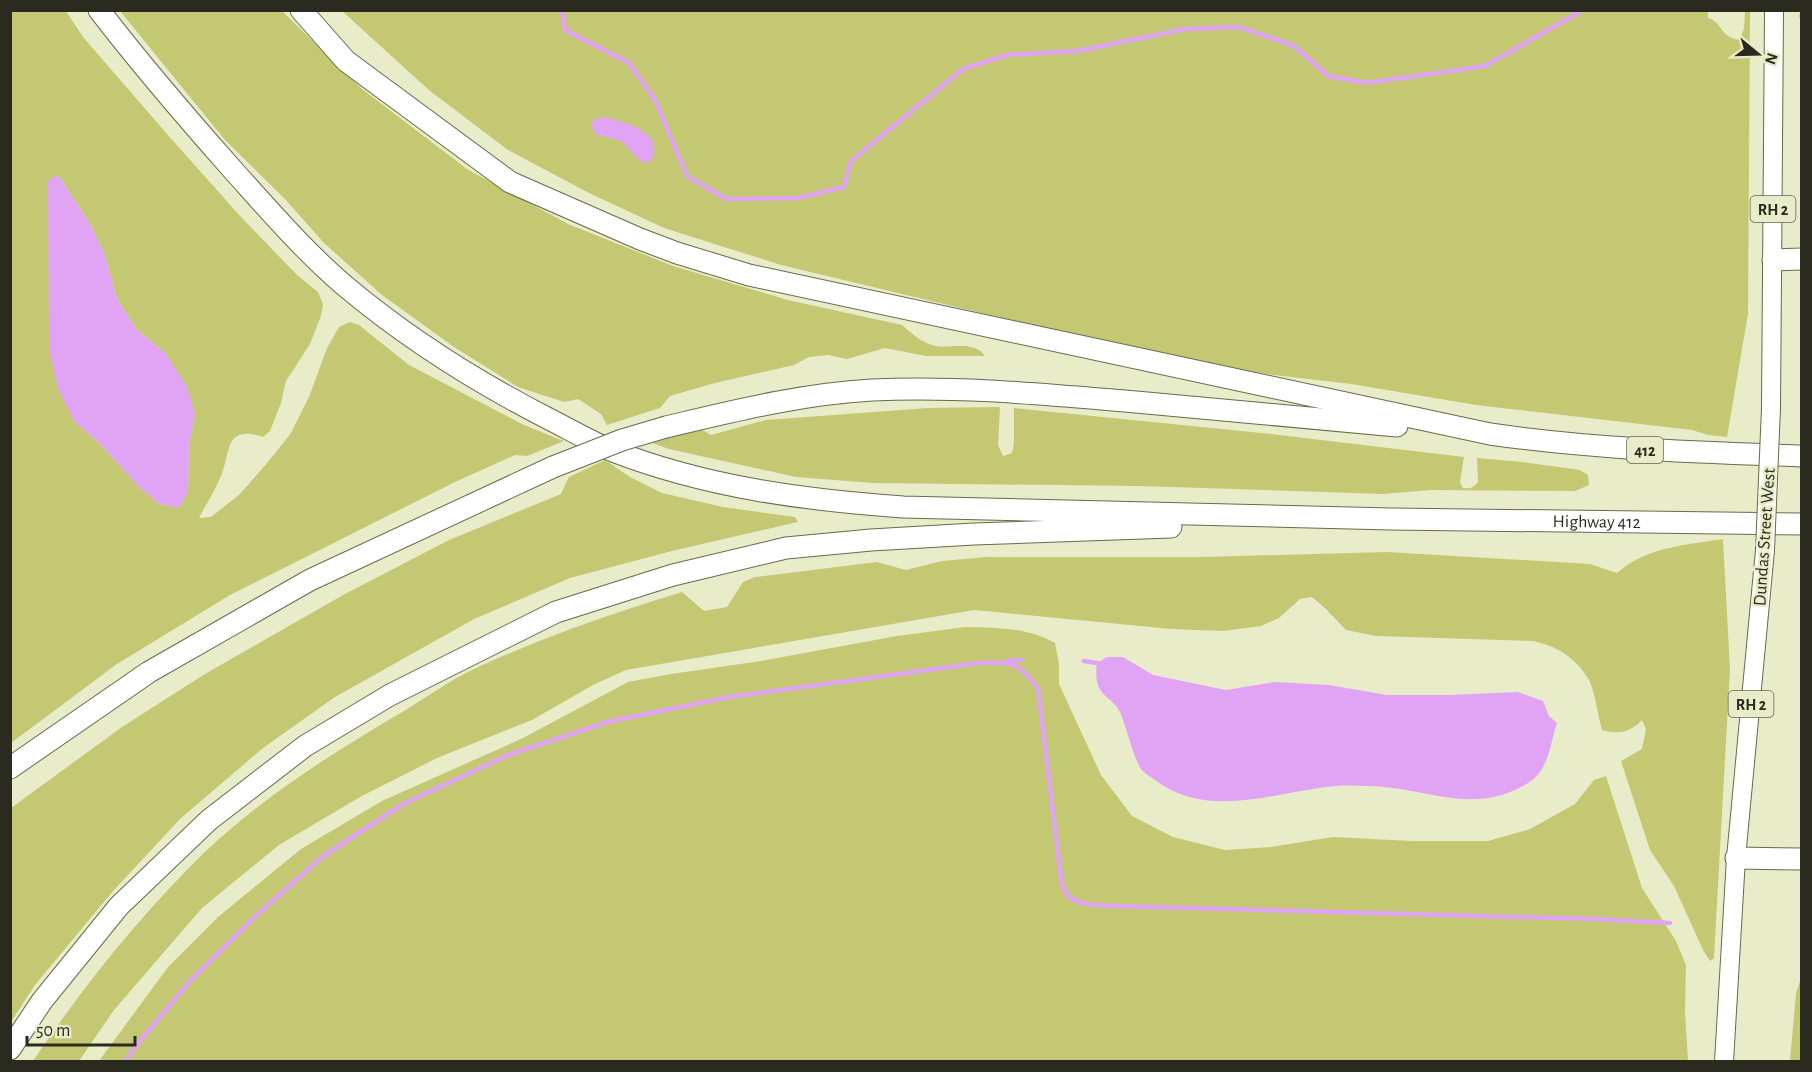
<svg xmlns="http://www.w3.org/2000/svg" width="1812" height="1072" font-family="'Alegreya Sans',sans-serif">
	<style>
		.green { fill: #c4c873; fill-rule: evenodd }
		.water { fill: #e1a4f5 }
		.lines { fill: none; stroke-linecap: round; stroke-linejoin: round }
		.stream { stroke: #e1a4f5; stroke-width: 4.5 }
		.primary-casing { stroke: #686a4b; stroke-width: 20 }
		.motorway-casing { stroke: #686a4b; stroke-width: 23 }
		.primary { stroke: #fff; stroke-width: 18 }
		.motorway { stroke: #fff; stroke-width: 21 }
		.primary-bridge-casing { stroke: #686a4b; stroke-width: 20; stroke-linecap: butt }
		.motorway-bridge-casing { stroke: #686a4b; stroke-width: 23; stroke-linecap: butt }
		.primary-bridge { stroke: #fff; stroke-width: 18 }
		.motorway-bridge { stroke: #fff; stroke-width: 21 }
		.labels { text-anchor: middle; stroke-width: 5; stroke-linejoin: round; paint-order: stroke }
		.shield { fill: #e9ecc9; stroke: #636551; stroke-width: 1.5 }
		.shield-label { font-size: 16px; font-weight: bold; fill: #2a2b1e }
		.street-label { font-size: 18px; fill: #2a2b1e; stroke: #e9ecc9 }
	</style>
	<rect width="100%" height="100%" fill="#e9ecc9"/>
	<g class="green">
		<path d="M 1708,10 L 1708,18 C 1723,22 1718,36 1739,40 L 1744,29 L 1745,11 L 1750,11 L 1748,314 L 1727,437 L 1708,435 L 1692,430 L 1476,405 L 1351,384 L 1258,373 L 1086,338 L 781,265 L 664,228 L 589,193 L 508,150 L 430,91 L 342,11 Z"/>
		<path d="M 11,11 L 66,11 L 83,37 L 167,134 L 240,216 L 297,275 L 318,292 L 323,304 L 321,316 L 310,344 L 286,381 L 281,403 L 270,431 L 263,437 C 224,424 231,452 221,476 C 215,491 206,504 199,518 L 211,517 L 240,494 L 268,462 L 291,433 L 309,397 L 327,348 L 339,327 L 350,322 L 359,325 L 409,365 L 524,425 L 564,441 L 527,456 L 515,455 L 455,482 L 230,595 L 117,664 L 11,743 ZM 58,175 L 90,224 L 104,253 L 117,299 L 137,330 L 165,353 L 195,414 L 189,444 L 188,492 L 179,508 L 159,504 L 139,487 L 100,444 L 74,421 Z"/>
		<path d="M 120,11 L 282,11 L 362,89 L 467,169 L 568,224 L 673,266 L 788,300 L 902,325 C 911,333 922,343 935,346 C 951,349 973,340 985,356 L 926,356 L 885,348 L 847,359 L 828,355 L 809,357 L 794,365 L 715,383 L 670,396 L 660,408 L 607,425 L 601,414 L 578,399 L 564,402 L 518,387 L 454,347 L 382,295 L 324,243 L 285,199 L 225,140 Z"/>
		<path d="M 1000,407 L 998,445 L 1003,456 L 1012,453 L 1014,443 L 1014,408 L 1271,434 L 1464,457 L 1460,482 L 1463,488 C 1470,489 1473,488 1478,482 L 1477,458 L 1523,462 L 1580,470 L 1588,475 L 1589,485 L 1575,491 L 1431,490 L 1383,494 L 1139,486 L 873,483 L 796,477 L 669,449 L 652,443 L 701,429 L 711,435 L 766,420 L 928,408 Z"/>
		<polygon points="605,460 630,477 662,493 723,507 795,517 798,522 672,551 570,578 474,619 335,697 263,748 180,819 113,891 35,985 11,1022 11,808 122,727 205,674 343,595 449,540 561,494 569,477"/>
		<path d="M 1723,539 L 1730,669 L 1714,958 L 1710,961 L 1703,950 L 1674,886 L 1650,850 L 1621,761 L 1642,749 L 1646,729 L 1642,720 C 1630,732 1620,735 1602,730 C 1598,716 1595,692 1589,680 C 1576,658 1557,646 1533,641 L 1376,636 L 1346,630 L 1326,609 L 1312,597 L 1300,599 L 1279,618 L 1261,626 L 1223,631 L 1171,629 L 974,610 L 626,670 L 593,685 L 532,720 L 437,758 L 360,797 L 279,845 L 202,908 L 114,1010 L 79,1061 L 33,1061 C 82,988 141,914 205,852 C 264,796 334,752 404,711 C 427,697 450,680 474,669 C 541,638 612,613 682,592 L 704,611 L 727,607 L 743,582 L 755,577 L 877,562 L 906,570 L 942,561 L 987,557 L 1202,557 L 1387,552 L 1590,564 L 1617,573 C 1646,547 1686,545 1723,539 Z"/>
		<path d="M 965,627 C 996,628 1027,627 1055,643 L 1059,664 L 1059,684 L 1101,775 L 1132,816 L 1173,837 L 1225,850 L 1271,847 L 1333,837 L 1411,841 L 1488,841 L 1530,829 L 1575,804 L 1594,780 L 1606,776 L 1642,888 L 1676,941 L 1686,965 L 1685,1012 L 1688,1061 L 99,1061 L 168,967 L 218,917 L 301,849 L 382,801 L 521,739 L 628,682 L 671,674 L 761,661 L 897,636 Z"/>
		<polygon points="1801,978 1801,1061 1790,1061 1796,993"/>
	</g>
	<g class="water">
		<path d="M 604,117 C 624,121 671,135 649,163 L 641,162 L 621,141 L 595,134 L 591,124 L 595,119 Z"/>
		<polygon points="58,175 90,224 104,253 117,299 137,330 165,353 187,387 195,414 189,444 188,492 179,508 159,504 139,487 100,444 74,421 58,389 49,349 48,181"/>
		<path d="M 1107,657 L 1123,657 L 1153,675 L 1226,690 L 1275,682 L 1329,685 L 1387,695 L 1450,695 L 1518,692 L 1543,701 L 1549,716 L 1557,723 C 1550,744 1549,770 1528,783 C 1473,817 1426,787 1368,786 C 1358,786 1347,785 1336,786 C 1277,791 1209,821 1155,780 C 1151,777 1144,773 1141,769 C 1134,759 1127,730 1122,717 C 1114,693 1092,701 1097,663 Z"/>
	</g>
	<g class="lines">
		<g class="stream">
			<polyline points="562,10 565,30 629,63 655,100 687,176 726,199 797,198 844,187 851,161 963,69 1007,55 1077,51 1185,29 1239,27 1294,46 1328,76 1366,83 1485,66 1583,10"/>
			<polyline points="1801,16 1802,16"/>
			<polyline points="1007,661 1022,660"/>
			<polyline points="1084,661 1097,663"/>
			<path d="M 125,1062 L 139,1042 L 191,980 L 259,913 L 322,857 L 403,804 L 508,755 L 607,722 L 729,697 L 979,663 C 1010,661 1020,663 1038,689 L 1061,878 C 1062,882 1063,889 1065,892 C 1075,907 1100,905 1116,906 L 1593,919 L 1670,923"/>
		</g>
		<g class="primary-casing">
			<g id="primary">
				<polyline points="1771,408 1774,10"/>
				<polyline points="1724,1062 1736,858 1765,550"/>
			</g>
		</g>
		<g class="motorway-casing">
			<g id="motorway">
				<path id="s1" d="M 99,10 C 141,65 186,117 232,169 C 268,209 304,251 345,286 C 407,338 475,381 547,418 C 569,429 591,442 613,451 C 706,487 804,500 903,507 L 1391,519 L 1802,524"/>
				<path d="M 301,10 L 346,61 L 510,182 L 640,239 L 677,253 L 749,275 L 1490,434 C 1593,449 1697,452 1802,456"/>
				<polyline points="1773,260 1802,259"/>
				<path d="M 666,427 C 734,411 801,394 872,390 C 956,386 1041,394 1125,401 C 1216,409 1306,418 1397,426"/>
				<polyline points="10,768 149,672 310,580 553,467"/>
				<polyline points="1736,858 1802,859"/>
				<polyline points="10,1049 42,1001 119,906 209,820 305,746 390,695 556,612 673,575 786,548 871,540 974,534 1171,527"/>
			</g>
		</g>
		<use href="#primary" class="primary"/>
		<use href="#motorway" class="motorway"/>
		<g class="primary-bridge-casing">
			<polyline id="primary-bridge" points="1765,550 1771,408"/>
		</g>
		<g class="motorway-bridge-casing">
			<polyline id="motorway-bridge" points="553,467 622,440 666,427"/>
		</g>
		<use href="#primary-bridge" class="primary-bridge"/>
		<use href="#motorway-bridge" class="motorway-bridge"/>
	</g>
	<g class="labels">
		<g class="shield">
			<rect x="1750.5" y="196" width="45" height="26" rx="4.5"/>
			<rect x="1627" y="437" width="36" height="26" rx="4.5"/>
			<rect x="1728.5" y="691" width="45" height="26" rx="4.5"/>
		</g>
		<g class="shield-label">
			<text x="1773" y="215">RH 2</text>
			<text x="1645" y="456">412</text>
			<text x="1751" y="710">RH 2</text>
		</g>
		<g class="street-label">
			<text dy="6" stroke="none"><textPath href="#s1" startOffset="1676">Highway 412</textPath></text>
			<text transform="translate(1764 537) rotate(-86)" y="6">Dundas Street West</text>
		</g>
	</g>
	<rect width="1812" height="1072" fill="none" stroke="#2a2b1e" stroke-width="24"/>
	<g transform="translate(1758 54) rotate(109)" stroke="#e9ecc9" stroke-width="4.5" paint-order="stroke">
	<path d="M0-4.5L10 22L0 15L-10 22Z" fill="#2a2b1e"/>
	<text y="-9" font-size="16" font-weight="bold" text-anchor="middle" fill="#2a2b1e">N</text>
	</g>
	<path d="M27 1036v9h108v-9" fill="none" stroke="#2a2b1e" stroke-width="3"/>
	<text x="36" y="1036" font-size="18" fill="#2a2b1e" stroke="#e9ecc9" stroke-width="4.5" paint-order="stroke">50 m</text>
</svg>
